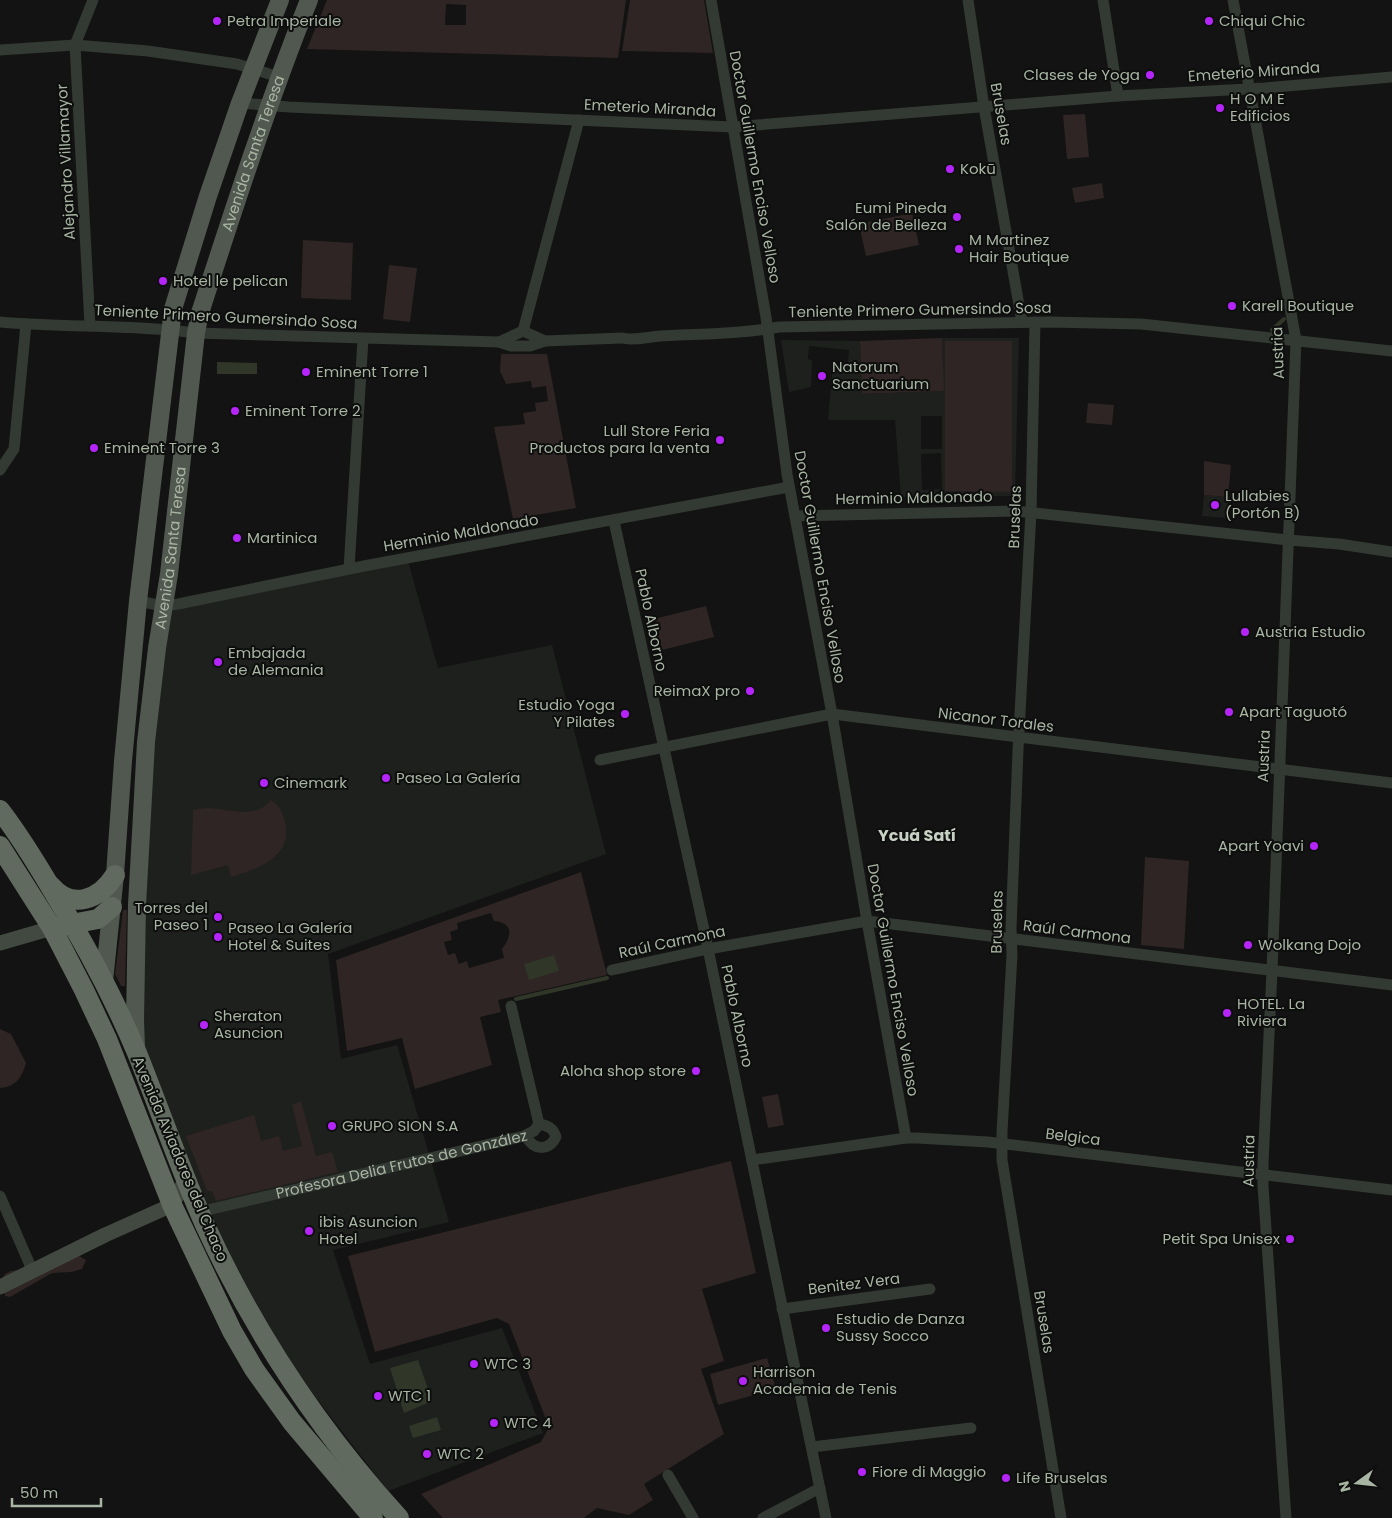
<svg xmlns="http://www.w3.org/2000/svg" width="1392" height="1518" font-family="Poppins,sans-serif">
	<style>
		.built { fill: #1e201e; fill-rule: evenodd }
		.green { fill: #2e2524; fill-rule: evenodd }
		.water { fill: #303728 }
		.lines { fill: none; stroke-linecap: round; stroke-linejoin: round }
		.stream { stroke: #303728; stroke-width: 4 }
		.street { stroke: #333933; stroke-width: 11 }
		.secondary { stroke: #424941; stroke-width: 15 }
		.primary { stroke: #50584f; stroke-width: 18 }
		.highway { stroke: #616a5e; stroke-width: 20 }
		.poi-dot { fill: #b524f9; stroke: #0d0e0d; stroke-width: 2 }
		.labels { text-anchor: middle; stroke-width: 4; stroke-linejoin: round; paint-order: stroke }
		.poi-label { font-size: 15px; fill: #a8b5a3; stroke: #0d0e0d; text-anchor: start }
		.street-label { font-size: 15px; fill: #a8b5a3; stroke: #0d0e0d }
		.neighbourhood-label { font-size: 16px; font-weight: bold; fill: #c7d1c4; stroke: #0d0e0d }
	</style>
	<rect width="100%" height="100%" fill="#121312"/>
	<g class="built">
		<path d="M 942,338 L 1019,338 L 1015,493 L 1011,496 L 901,497 L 895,420 L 828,420 L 833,364 L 848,365 L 849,350 L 809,346 L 808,359 L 812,360 L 811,387 L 789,392 L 781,340 L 860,341 L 862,394 L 943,391 ZM 921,416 L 942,416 L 942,449 L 921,449 ZM 941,453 L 942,489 L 922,490 L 921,454 Z"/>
		<polygon points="1204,495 1228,497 1226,518 1202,516"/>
		<polygon points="408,561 438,668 552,645 606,854 328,954 341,1059 397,1045 449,1222 333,1250 370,1364 502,1328 543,1433 388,1491 304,1382 273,1334 247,1290 210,1216 142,1042 145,818 168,608"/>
	</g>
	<g class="green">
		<path d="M 327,0 L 626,0 L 618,58 L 307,49 ZM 446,4 L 466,5 L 466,25 L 445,25 Z"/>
		<polygon points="630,0 704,0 713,53 622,51"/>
		<polygon points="1085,114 1089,157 1067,159 1063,115"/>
		<polygon points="1102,183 1104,198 1075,203 1072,188"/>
		<polygon points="912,213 919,245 866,256 859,224"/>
		<polygon points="303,240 353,243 351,300 301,298"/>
		<polygon points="389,265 417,268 410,322 383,319"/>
		<polygon points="942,338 944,391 862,394 860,341"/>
		<polygon points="945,341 1012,341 1012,492 945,491"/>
		<polygon points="501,354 547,354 576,508 513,519 494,427 525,424 523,413 536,411 535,403 548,401 546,386 532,388 531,381 506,384 500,371"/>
		<polygon points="1088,403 1114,405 1112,425 1086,423"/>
		<polygon points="1204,461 1231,465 1228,497 1204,495"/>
		<polygon points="706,606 714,637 662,650 654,619"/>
		<path d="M 271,800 C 280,806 282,812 285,822 C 293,858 257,869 231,877 L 228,865 L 191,875 L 193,810 C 198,809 203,808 208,808 C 229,809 255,820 271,800 Z"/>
		<polygon points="1145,857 1189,861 1184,949 1141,945"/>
		<path d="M 581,872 L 607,975 L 498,1000 L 501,1012 L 480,1017 L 492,1065 L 415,1089 L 402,1038 L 347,1051 L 336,960 ZM 491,913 L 494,921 C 514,923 512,936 502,949 L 504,958 L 469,968 L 467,961 L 459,964 L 455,953 L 448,955 L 444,942 L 452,940 L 450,932 L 458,929 L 457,923 Z"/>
		<polygon points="123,910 127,910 125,986 121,986 115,974"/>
		<path d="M 0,1029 L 11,1034 L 26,1063 C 22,1077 16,1087 0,1088 Z"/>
		<polygon points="778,1094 784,1125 768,1128 762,1097"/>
		<polygon points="301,1101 316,1156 332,1152 338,1172 216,1201 212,1191 207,1191 186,1136 254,1115 261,1141 279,1136 283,1151 302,1146 292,1105"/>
		<polygon points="731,1161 756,1273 702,1289 724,1361 701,1369 724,1434 644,1484 653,1500 629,1515 597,1508 584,1518 443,1518 421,1494 541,1442 549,1427 509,1324 497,1318 375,1352 348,1256"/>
		<polygon points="77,1255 86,1260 82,1269 72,1272 52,1273 10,1297 5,1296 5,1291 0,1282 5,1274 11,1271 30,1269"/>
		<polygon points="767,1358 776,1389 718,1405 710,1374"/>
	</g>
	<g class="water">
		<polygon points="217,362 257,363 257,374 217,374"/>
		<polygon points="554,955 559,971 529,980 524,964"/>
		<polygon points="418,1360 432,1401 404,1413 390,1368"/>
		<polygon points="437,1417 441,1430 413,1438 409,1426"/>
	</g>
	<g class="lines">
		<g class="stream">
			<polyline points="1272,330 1284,319"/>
			<polyline points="516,999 607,978"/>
		</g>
		<g class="street">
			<polyline points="711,0 766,317 787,474 832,714 867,921 906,1138"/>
			<polyline points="968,0 984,107 1022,322"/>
			<polyline points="1103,0 1118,96"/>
			<polyline points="1233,0 1296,340 1272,971 1263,1164 1263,1186 1286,1518"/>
			<polyline points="0,50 75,45 148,51 237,64 279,77"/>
			<polyline points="240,103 289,107 732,127 1118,96 1265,88 1392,77"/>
			<path d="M 0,322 C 65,328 131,324 196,333 L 499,342 L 523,331 L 545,341"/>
			<polyline points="1035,322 1031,512 1018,750 1011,929 1012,955 1002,1132 1002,1160 1061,1518"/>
			<polyline points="90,326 75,45 93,0"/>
			<polyline points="523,331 579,120"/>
			<path d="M 499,342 L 511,346 L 530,346 L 545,341 L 622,338 C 634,341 647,337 660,336 C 700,334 740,334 779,327 L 1049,322 L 1141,324 L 1392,351"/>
			<polyline points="0,470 14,449 26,324"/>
			<polyline points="795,516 1016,511 1288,540 1339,544 1392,552"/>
			<polyline points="614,521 706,939 826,1518"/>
			<polyline points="349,569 363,339"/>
			<polyline points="138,601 163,606 178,604 364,566 789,487"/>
			<polyline points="600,760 832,714 1392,783"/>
			<polyline points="612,970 708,949 867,921 1392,985"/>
			<path d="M 526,1136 C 533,1150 548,1152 556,1137 C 553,1128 549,1126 539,1124"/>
			<polyline points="752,1160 906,1138 917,1138 988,1142 1392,1190"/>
			<polyline points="0,1196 33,1272"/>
			<path id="s1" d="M 199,1212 L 524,1136 L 534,1131 L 539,1124 L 511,1006"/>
			<polyline points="782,1309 930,1289"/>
			<polyline points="812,1447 971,1428"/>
			<polyline points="668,1475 693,1518"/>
			<polyline points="763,1518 820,1488"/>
		</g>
		<g class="secondary">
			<polyline points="0,943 52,928"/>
			<polyline points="0,1287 105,1235 172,1205 186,1179"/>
		</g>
		<g class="primary">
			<polyline points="104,981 115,875 123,761 138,601 173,309 208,196 240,103 280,0"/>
			<path id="s2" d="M 136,1047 L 135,1020 L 137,905 L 146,742 L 157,648 L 169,574 L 196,333 L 200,313 C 234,208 268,103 309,0"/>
		</g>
		<g class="highway">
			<path d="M 0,810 C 20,836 37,864 54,893 C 85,944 114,998 137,1053 C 160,1110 180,1169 205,1225 C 254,1332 320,1431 399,1518"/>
			<polyline points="0,846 52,928 84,990 107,1039 173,1207 232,1331 254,1369 292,1422 373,1518"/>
			<path d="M 51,886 C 72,911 100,899 115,875"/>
			<polyline points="61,926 98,919 112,907"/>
		</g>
	</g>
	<g class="poi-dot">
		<circle cx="217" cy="21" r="5"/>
		<circle cx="1209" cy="21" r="5"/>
		<circle cx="1150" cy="75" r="5"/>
		<circle cx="1220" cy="108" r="5"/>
		<circle cx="950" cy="169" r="5"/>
		<circle cx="957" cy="217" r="5"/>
		<circle cx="959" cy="249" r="5"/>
		<circle cx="163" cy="281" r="5"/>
		<circle cx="1232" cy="306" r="5"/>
		<circle cx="306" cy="372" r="5"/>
		<circle cx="822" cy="376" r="5"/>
		<circle cx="235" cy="411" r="5"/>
		<circle cx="720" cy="440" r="5"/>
		<circle cx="94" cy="448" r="5"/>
		<circle cx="1215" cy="505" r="5"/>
		<circle cx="237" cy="538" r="5"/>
		<circle cx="1245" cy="632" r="5"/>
		<circle cx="218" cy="662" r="5"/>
		<circle cx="750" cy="691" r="5"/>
		<circle cx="1229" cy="712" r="5"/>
		<circle cx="625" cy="714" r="5"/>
		<circle cx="386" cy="778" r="5"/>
		<circle cx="264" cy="783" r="5"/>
		<circle cx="1314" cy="846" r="5"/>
		<circle cx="218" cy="917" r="5"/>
		<circle cx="218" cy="937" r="5"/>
		<circle cx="1248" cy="945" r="5"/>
		<circle cx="1227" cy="1013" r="5"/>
		<circle cx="204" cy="1025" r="5"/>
		<circle cx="696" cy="1071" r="5"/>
		<circle cx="332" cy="1126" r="5"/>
		<circle cx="309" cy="1231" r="5"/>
		<circle cx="1290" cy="1239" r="5"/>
		<circle cx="826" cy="1328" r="5"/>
		<circle cx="474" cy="1364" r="5"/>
		<circle cx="743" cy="1381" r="5"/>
		<circle cx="378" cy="1396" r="5"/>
		<circle cx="494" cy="1423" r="5"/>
		<circle cx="427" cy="1454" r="5"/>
		<circle cx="862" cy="1472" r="5"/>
		<circle cx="1006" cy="1478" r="5"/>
	</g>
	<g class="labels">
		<g class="poi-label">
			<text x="227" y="26">Petra Imperiale</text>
			<text x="1219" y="26">Chiqui Chic</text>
			<text x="1140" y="80" text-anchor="end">Clases de Yoga</text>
			<text x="1230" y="104">H O M E<tspan x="1230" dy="17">Edificios</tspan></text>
			<text x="960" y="174">Kokū</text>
			<text x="947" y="213" text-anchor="end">Eumi Pineda<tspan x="947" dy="17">Salón de Belleza</tspan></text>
			<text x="969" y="245">M Martinez<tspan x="969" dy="17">Hair Boutique</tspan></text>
			<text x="173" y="286">Hotel le pelican</text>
			<text x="1242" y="311">Karell Boutique</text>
			<text x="832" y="372">Natorum<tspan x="832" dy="17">Sanctuarium</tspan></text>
			<text x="316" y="377">Eminent Torre 1</text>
			<text x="245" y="416">Eminent Torre 2</text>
			<text x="710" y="436" text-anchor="end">Lull Store Feria<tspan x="710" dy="17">Productos para la venta</tspan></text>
			<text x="104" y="453">Eminent Torre 3</text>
			<text x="1225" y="501">Lullabies<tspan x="1225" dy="17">(Portón B)</tspan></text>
			<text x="247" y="543">Martinica</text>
			<text x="1255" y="637">Austria Estudio</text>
			<text x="228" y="658">Embajada<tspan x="228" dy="17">de Alemania</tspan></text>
			<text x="740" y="696" text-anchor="end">ReimaX pro</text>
			<text x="615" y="710" text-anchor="end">Estudio Yoga<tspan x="615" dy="17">Y Pilates</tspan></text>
			<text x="1239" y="717">Apart Taguotó</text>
			<text x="396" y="783">Paseo La Galería</text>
			<text x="274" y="788">Cinemark</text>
			<text x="1304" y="851" text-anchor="end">Apart Yoavi</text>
			<text x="208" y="913" text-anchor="end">Torres del<tspan x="208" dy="17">Paseo 1</tspan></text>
			<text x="228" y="933">Paseo La Galería<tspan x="228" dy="17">Hotel &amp; Suites</tspan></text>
			<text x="1258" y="950">Wolkang Dojo</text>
			<text x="1237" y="1009">HOTEL. La<tspan x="1237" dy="17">Riviera</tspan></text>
			<text x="214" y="1021">Sheraton<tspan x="214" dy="17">Asuncion</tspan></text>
			<text x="686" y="1076" text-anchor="end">Aloha shop store</text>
			<text x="342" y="1131">GRUPO SION S.A</text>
			<text x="319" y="1227">ibis Asuncion<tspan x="319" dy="17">Hotel</tspan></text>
			<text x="1280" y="1244" text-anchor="end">Petit Spa Unisex</text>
			<text x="836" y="1324">Estudio de Danza<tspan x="836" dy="17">Sussy Socco</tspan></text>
			<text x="484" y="1369">WTC 3</text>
			<text x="753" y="1377">Harrison<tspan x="753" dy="17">Academia de Tenis</tspan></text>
			<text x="388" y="1401">WTC 1</text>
			<text x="504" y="1428">WTC 4</text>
			<text x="437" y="1459">WTC 2</text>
			<text x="872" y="1477">Fiore di Maggio</text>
			<text x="1016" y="1483">Life Bruselas</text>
		</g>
		<g class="street-label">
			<text transform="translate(1254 72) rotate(-4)" y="5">Emeterio Miranda</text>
			<text transform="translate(650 108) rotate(3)" y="5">Emeterio Miranda</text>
			<text transform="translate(1001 114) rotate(80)" y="5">Bruselas</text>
			<text dy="5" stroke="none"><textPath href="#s2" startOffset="906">Avenida Santa Teresa</textPath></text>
			<text transform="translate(66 162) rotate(-93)" y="5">Alejandro Villamayor</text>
			<text transform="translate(755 167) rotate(80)" y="5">Doctor Guillermo Enciso Velloso</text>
			<text transform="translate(920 310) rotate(-1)" y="5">Teniente Primero Gumersindo Sosa</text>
			<text transform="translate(226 317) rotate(3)" y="5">Teniente Primero Gumersindo Sosa</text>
			<text transform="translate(1278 353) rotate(-92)" y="5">Austria</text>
			<text transform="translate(914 498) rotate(-1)" y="5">Herminio Maldonado</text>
			<text transform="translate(1015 517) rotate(-88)" y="5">Bruselas</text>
			<text transform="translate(461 533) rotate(-10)" y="5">Herminio Maldonado</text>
			<text dy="5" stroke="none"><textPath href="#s2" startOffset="501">Avenida Santa Teresa</textPath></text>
			<text transform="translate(820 567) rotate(80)" y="5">Doctor Guillermo Enciso Velloso</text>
			<text transform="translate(651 620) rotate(78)" y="5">Pablo Alborno</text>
			<text transform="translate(996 720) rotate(7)" y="5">Nicanor Torales</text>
			<text transform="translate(1264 756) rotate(-88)" y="5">Austria</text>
			<text transform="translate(997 922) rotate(-89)" y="5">Bruselas</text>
			<text transform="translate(1077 932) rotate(7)" y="5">Raúl Carmona</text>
			<text transform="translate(672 942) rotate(-12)" y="5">Raúl Carmona</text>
			<text transform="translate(893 980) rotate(80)" y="5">Doctor Guillermo Enciso Velloso</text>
			<text transform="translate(737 1016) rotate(78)" y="5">Pablo Alborno</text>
			<text transform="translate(1073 1137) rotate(7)" y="5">Belgica</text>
			<text transform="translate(180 1159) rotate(67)" y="5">Avenida Aviadores del Chaco</text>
			<text transform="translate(1249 1161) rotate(-89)" y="5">Austria</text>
			<text dy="5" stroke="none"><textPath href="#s1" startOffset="208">Profesora Delia Frutos de González</textPath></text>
			<text transform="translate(854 1284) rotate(-7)" y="5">Benitez Vera</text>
			<text transform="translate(1044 1322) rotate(81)" y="5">Bruselas</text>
		</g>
		<g class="neighbourhood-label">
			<text x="917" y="841">Ycuá Satí</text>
		</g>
	</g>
	<g transform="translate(1357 1483) rotate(255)" stroke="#0d0e0d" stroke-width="4" paint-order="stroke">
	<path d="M0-4L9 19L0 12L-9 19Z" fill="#a8b5a3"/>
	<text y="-8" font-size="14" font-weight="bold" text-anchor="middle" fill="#a8b5a3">N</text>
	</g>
	<path d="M12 1498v8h89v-8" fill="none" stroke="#a8b5a3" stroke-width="2.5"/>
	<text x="20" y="1498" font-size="15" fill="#a8b5a3" stroke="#0d0e0d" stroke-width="4" paint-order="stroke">50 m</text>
</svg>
